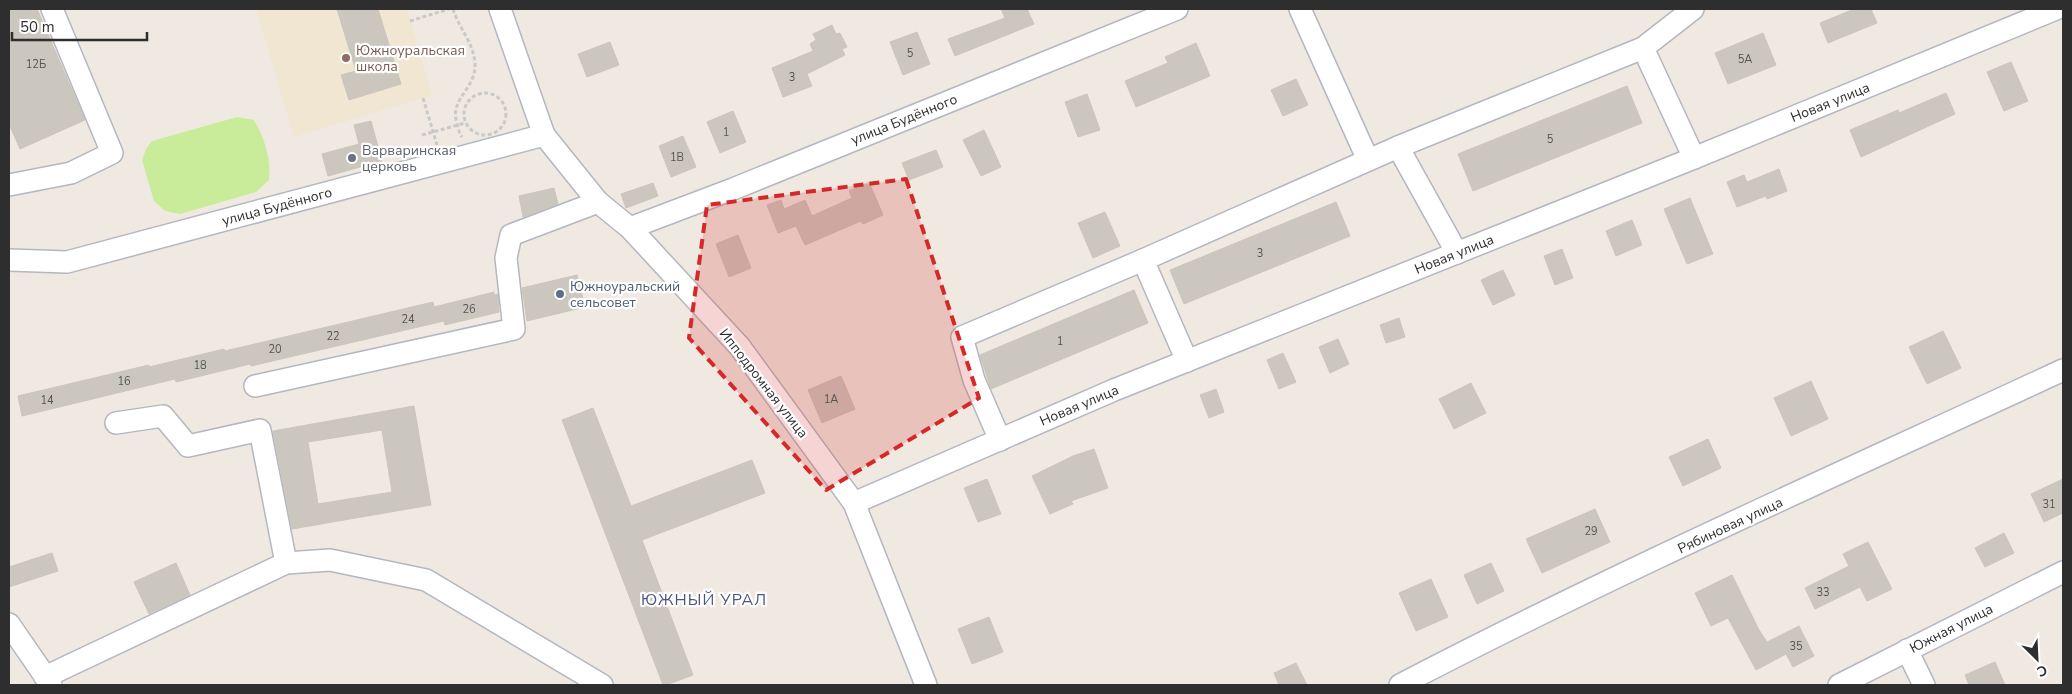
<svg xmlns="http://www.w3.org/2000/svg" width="2072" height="694" font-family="'Nunito Sans',sans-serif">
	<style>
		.education { fill: #f0e6d1 }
		.pitch { fill: #c9ec9a }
		.building { fill: #cbc7bf; stroke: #cbc5ba; fill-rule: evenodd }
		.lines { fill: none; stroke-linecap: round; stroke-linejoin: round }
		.minor-casing { stroke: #b4b7c1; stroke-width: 24 }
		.path { stroke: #c9c9c9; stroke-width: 3; stroke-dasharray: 4 2.5; stroke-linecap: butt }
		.minor { stroke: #fff; stroke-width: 21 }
		.marked { fill: #d62828; fill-opacity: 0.2; stroke: #d62828; stroke-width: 4; stroke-dasharray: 10 6; stroke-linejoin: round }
		.education-dot { fill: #8d6e63; stroke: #fff; stroke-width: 2 }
		.worship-dot { fill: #6b7280; stroke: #fff; stroke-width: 2 }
		.service-dot { fill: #5c6f8a; stroke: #fff; stroke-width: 2 }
		.labels { text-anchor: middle; stroke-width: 4.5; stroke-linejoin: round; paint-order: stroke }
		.number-label { font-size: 11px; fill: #555452 }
		.education-label { font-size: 14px; fill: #785e54; stroke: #fff; text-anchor: start }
		.street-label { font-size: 14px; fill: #2e2e2e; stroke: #fff }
		.worship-label { font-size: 14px; fill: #5b616d; stroke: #fff; text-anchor: start }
		.service-label { font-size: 14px; fill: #4e5e75; stroke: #fff; text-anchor: start }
		.quarter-label { font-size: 16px; letter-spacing: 1px; fill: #4d5680; stroke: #fff }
	</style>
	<rect width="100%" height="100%" fill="#efe9e1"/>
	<polygon class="education" points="256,9 407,9 432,95 294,137"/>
	<path class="pitch" d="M 237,117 L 254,120 C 265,139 271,159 269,180 L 256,192 L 180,214 L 165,211 L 154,201 L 142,160 L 146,149 L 152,141 Z"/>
	<g class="building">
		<polygon points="9,9 37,9 85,120 20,149 9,124"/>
		<polygon points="337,9 378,9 401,84 349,100 341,75 356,71"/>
		<polygon points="1001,9 1027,9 1034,24 955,56 948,39 1005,18"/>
		<polygon points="1854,9 1871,9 1877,23 1828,43 1820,23"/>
		<polygon points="832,25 836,34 840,33 847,47 842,49 845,55 807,74 812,86 783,97 772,68 813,51 810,44 816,40 813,34"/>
		<polygon points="917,32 930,64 903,75 890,42"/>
		<polygon points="1763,33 1776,65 1728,84 1715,53"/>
		<polygon points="610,42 619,65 587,77 578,54"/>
		<polygon points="1196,43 1210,76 1136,107 1125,81 1168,63 1165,57"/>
		<polygon points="2011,62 2028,101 2004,111 1987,72"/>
		<polygon points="1296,79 1308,105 1283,116 1271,90"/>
		<polygon points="1627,86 1642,123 1473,191 1458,154"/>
		<polygon points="1946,93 1955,114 1861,157 1850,130 1898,110 1899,113"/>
		<polygon points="1087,94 1100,130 1078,137 1065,102"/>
		<polygon points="733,111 746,142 720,153 707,122"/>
		<polygon points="371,121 382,161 328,176 322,154 359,144 354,125"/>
		<polygon points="984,130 1001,167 981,176 963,140"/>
		<polygon points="683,136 696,167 671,177 659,146"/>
		<polygon points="936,150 943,167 909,180 902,163"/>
		<polygon points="1779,169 1787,191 1767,199 1766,196 1737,207 1727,182 1744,175 1747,182"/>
		<polygon points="869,182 883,215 863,224 861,221 805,245 796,226 778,233 767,205 781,200 784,209 805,200 812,216 852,198 849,191"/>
		<polygon points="653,183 658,196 626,208 621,194"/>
		<polygon points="554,188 558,204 523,217 519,196"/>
		<polygon points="1690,198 1713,254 1687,264 1664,209"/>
		<polygon points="1336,202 1350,236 1184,304 1170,270"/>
		<polygon points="1105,212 1120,246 1093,258 1078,223"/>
		<polygon points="1632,220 1642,245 1616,256 1606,231"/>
		<polygon points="738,235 751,268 729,277 716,244"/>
		<polygon points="1562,249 1573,278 1555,285 1544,256"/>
		<polygon points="1503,270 1515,295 1493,305 1481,280"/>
		<polygon points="577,275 585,307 527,321 522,288"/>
		<polygon points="1134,290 1148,323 991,389 980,355"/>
		<polygon points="494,292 494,295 498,294 499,312 445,325 444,321 251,366 250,364 176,382 175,379 22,416 18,396 149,365 149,367 224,349 225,351 433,302 434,307"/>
		<polygon points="1399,318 1405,337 1386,343 1380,325"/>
		<polygon points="1943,331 1961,368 1927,384 1909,347"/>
		<polygon points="1338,339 1349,364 1330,373 1319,347"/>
		<polygon points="1283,353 1296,382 1279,389 1267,360"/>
		<polygon points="841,376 855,409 822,423 808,390"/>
		<polygon points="1811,381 1828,419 1791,436 1774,398"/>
		<polygon points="1471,383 1486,413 1454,429 1439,399"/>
		<polygon points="1216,389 1224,412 1209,418 1200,395"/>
		<path d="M 414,406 L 431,505 L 292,529 L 273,431 ZM 382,430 L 392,492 L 318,504 L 308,442 Z"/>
		<polygon points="593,408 631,506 752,460 765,493 642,540 693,675 666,685 663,685 562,420"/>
		<polygon points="1708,439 1721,468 1683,486 1669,457"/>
		<polygon points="1094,449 1108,488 1071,501 1073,504 1050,514 1032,476 1073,456"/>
		<polygon points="987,479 1001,514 978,522 964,488"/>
		<polygon points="2063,479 2063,513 2044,522 2031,494"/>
		<polygon points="1595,509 1610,542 1542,573 1526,539"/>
		<polygon points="2004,533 2014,553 1985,567 1975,548"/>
		<polygon points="1868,542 1892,589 1867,601 1860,587 1815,609 1805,588 1849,566 1843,554"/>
		<polygon points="52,553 58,571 9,587 9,567"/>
		<polygon points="176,563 190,595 149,614 134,582"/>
		<polygon points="1491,563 1504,591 1477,604 1464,575"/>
		<polygon points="1732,575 1759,630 1767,642 1799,626 1814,656 1793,667 1786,654 1756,670 1728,618 1711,626 1695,593"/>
		<polygon points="1431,579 1448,617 1416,631 1399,593"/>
		<polygon points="989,617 1003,652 972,664 958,629"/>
		<polygon points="1995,662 2005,685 1969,685 1965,675"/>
		<polygon points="1296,663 1307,685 1279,685 1274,673"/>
	</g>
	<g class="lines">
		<g class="minor-casing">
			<g id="minor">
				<polyline points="500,9 544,135 598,202 630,228 740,347 854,503 926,685"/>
				<polyline points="1300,9 1368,160"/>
				<polyline points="1643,48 1694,158"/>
				<polyline points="1398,147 1457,253"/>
				<polyline points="9,185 71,173 112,153 52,9"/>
				<polyline points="630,228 733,189 1177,9"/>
				<polyline points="9,260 67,262 544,135"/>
				<polyline points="1143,260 1187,361"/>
				<polyline points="255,386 514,329 506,258 511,235 598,202"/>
				<polyline points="116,423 163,416 188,446 260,430 286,563"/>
				<polyline points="1000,440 974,380 962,337 1143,260 1398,147 1643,48 1693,9"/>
				<polyline points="854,503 1114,390 1694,158 2056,9"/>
				<polyline points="9,624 51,685"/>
				<polyline points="1907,650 1924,685"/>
				<polyline points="45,677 286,563 330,560 426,580 602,685"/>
				<path d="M 1400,685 C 1617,572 1841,473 2063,370"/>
				<polyline points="1839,685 2063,572"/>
			</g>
		</g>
		<g class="path">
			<path d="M 453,9 C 459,29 475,44 475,66 C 475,89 449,100 457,123 C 458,128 459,133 462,137"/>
			<polyline points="410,21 449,9"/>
			<circle cx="485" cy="114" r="21"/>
			<polyline points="423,98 437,145"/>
			<polyline points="422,135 465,123"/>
		</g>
		<use href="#minor" class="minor"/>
	</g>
	<path class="marked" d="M 906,179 L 979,398 L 826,490 L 689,338 L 707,205 Z"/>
	<circle class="education-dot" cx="346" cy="58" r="5"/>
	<circle class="worship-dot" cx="352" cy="158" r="5"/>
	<circle class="service-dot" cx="560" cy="294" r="5"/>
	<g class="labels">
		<g class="number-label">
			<text x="910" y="57">5</text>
			<text x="1745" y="63">5А</text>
			<text x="36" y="68">12Б</text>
			<text x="792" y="81">3</text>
			<text x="726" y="136">1</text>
			<text x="1550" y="143">5</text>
			<text x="677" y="161">1В</text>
			<text x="1260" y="257">3</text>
			<text x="469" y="313">26</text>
			<text x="408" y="323">24</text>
			<text x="333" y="340">22</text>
			<text x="1060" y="345">1</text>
			<text x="275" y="353">20</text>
			<text x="200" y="369">18</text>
			<text x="124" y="385">16</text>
			<text x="831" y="403">1А</text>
			<text x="47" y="404">14</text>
			<text x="2049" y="508">31</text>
			<text x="1591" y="535">29</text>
			<text x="1823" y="596">33</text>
			<text x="1796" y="650">35</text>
		</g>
		<g class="education-label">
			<text x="356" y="55">Южноуральская<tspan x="356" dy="16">школа</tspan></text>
		</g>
		<g class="street-label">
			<text transform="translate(1830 102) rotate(-22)" y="5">Новая улица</text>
			<text transform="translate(904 119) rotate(-22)" y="5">улица Будённого</text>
			<text transform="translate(277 206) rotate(-15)" y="5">улица Будённого</text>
			<text transform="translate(1454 254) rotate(-22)" y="5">Новая улица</text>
			<text transform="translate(764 383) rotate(52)" y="5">Ипподромная улица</text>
			<text transform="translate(1079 405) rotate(-23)" y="5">Новая улица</text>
			<text transform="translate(1730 525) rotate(-25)" y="5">Рябиновая улица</text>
			<text transform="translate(1951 628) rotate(-27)" y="5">Южная улица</text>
		</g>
		<g class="worship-label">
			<text x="362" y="155">Варваринская<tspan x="362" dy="16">церковь</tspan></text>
		</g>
		<g class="service-label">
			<text x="570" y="291">Южноуральский<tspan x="570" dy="16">сельсовет</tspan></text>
		</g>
		<g class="quarter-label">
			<text x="704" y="605">ЮЖНЫЙ УРАЛ</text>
		</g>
	</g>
	<rect width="2072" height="694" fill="none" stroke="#2e2e2e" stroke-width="20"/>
	<g transform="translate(2037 659) rotate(156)" stroke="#ffffff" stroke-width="4" paint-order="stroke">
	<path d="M0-4L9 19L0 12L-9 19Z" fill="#2e2e2e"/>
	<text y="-8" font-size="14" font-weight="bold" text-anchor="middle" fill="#2e2e2e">С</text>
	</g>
	<path d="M12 32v8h135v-8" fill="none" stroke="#2e2e2e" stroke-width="2.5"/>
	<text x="20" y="32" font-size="15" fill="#2e2e2e" stroke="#ffffff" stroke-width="4" paint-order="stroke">50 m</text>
</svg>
